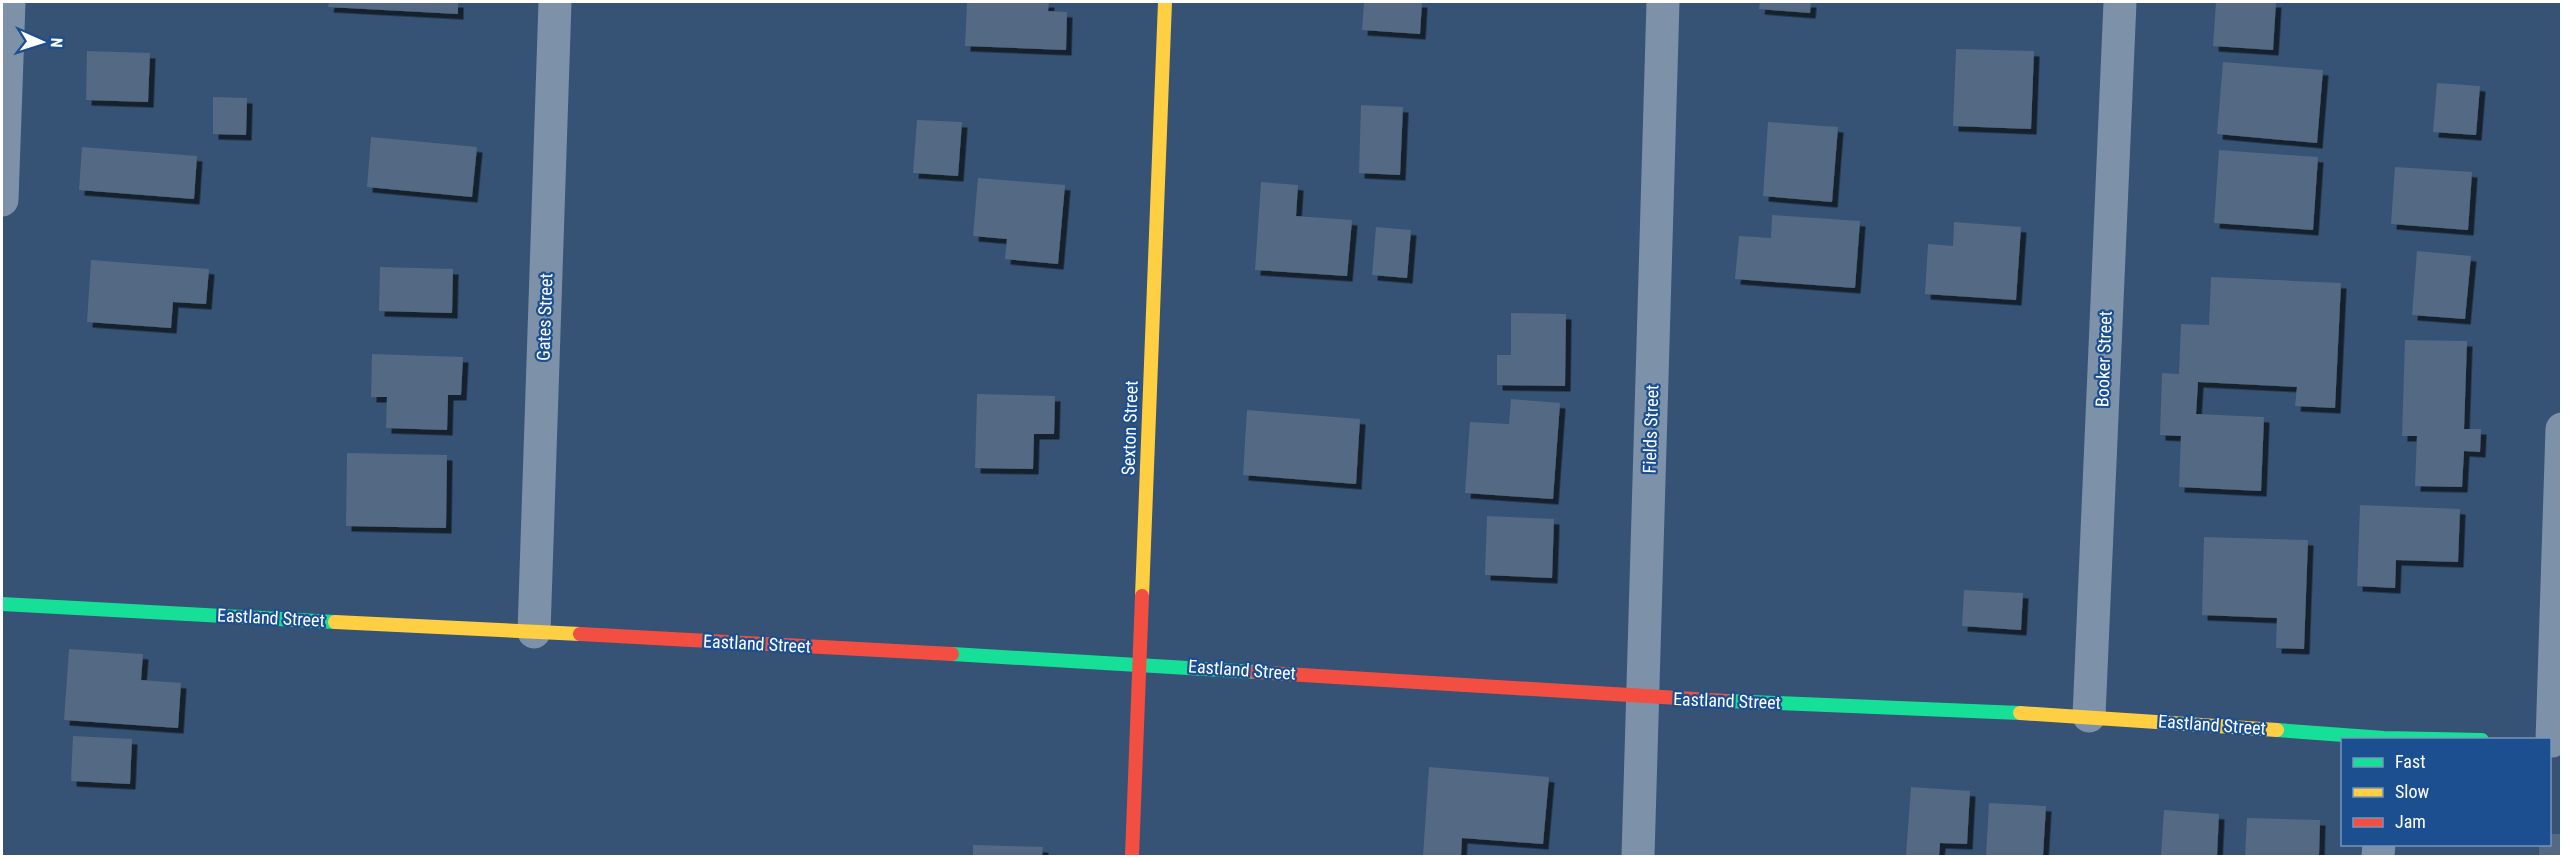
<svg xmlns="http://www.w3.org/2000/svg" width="2563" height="858" font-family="'Roboto Condensed',sans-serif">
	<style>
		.building { fill: #526984; filter: url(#shadow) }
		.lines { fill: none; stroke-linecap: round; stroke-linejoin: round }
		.street { stroke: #7d92a8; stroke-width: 33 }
		.fast { stroke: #16e098; stroke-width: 14 }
		.slow { stroke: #ffcf43; stroke-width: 14 }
		.jam { stroke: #f24e42; stroke-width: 14 }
		.labels { text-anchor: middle; stroke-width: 4.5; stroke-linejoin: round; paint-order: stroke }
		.street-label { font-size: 18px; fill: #fff; stroke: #1b4f8f }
	</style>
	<defs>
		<filter id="shadow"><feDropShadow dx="5.5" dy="5.5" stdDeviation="0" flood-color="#0009"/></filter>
	</defs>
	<rect width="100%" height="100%" fill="#365274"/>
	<g class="building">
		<polygon points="329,2 458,2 458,14 328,7"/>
		<polygon points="967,2 1049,2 1048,11 1067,12 1066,50 965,46"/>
		<polygon points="1364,2 1422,2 1420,34 1362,30"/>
		<polygon points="1760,2 1811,2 1810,13 1759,9"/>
		<polygon points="2216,2 2276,2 2273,50 2213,46"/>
		<polygon points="1956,49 2034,51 2031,129 1953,126"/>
		<polygon points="87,51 150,53 148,102 86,100"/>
		<polygon points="2223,62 2323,70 2317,143 2217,134"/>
		<polygon points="2437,83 2480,86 2476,135 2433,132"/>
		<polygon points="213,97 247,98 246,135 213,134"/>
		<polygon points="1361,105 1403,107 1400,175 1359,173"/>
		<polygon points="917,120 962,122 958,176 913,173"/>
		<polygon points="1768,122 1838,127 1832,202 1763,196"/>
		<polygon points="371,137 477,147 472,197 367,187"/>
		<polygon points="82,147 197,156 194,199 79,190"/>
		<polygon points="2219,150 2318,157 2313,230 2214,223"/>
		<polygon points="2395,167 2472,172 2468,230 2391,224"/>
		<polygon points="978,178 1065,185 1058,264 1005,259 1007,239 973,236"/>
		<polygon points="1261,182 1298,185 1296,216 1352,220 1347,276 1255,270"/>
		<polygon points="1772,215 1860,221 1855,288 1735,279 1739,236 1771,238"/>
		<polygon points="1954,222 2021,227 2016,300 1925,294 1928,244 1953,246"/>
		<polygon points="1376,227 1411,230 1407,278 1372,275"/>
		<polygon points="2417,251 2471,256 2465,319 2412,315"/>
		<polygon points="91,260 209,269 206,304 173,302 171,328 87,322"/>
		<polygon points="380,267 453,269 452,313 379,311"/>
		<polygon points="2211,277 2341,283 2335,408 2295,406 2297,387 2198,382 2196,414 2264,417 2261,491 2179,487 2181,436 2160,435 2162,373 2179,374 2181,324 2209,325"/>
		<polygon points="1511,313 1566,314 1565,386 1497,385 1497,355 1511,355"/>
		<polygon points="2405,340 2467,341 2464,429 2481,429 2480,452 2464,451 2462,487 2415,486 2417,436 2402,436"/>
		<polygon points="372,354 463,357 461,395 448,395 447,430 386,428 387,397 371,397"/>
		<polygon points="977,394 1055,396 1054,434 1034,434 1033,469 975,468"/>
		<polygon points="1511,399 1560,403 1553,499 1465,493 1470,422 1509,424"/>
		<polygon points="1247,410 1360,419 1356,484 1243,475"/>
		<polygon points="347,453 447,455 446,528 346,526"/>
		<polygon points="2360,505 2460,509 2458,562 2396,560 2395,588 2357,586"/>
		<polygon points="1487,516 1554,519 1552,578 1485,575"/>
		<polygon points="2204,537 2308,540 2304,649 2276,648 2277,618 2202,615"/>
		<polygon points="1964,590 2023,593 2021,630 1962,626"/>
		<polygon points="69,649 143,654 141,680 181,683 178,728 64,720"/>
		<polygon points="73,736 132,739 130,784 71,781"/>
		<polygon points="1429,767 1549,777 1543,844 1462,838 1461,856 1423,856"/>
		<polygon points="1911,787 1970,791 1967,844 1940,843 1939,856 1906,855"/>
		<polygon points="1989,803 2046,806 2043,856 1986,856"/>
		<polygon points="2164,810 2219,814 2217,856 2161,856"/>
		<polygon points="2247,818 2320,820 2319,856 2245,856"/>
		<polygon points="2550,834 2562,834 2562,856 2539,856 2539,844 2550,844"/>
		<polygon points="973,845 1043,847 1042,856 973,856"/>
	</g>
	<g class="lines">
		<g class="street">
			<polyline points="2,200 9,2"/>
			<polyline points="534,632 555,2"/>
			<polyline points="2089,716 2120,2"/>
			<polyline points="2552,741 2562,429"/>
			<polyline points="1638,856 1663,2"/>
			<polyline points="2378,856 2379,844"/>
		</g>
		<g class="fast">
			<polyline points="2,604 335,622"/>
			<polyline points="952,654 1255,672"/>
			<polyline points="1727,701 2020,713"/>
			<polyline points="2277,730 2384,738 2482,740"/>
		</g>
		<g class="slow">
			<polyline points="1142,596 1165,2"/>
			<polyline points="335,622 580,634"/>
			<polyline points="2020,713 2277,730"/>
		</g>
		<g class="jam">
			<polyline points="580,634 952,654"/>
			<polyline points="1255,672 1727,701"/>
			<polyline points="1132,856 1142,596"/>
		</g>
	</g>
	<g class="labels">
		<g class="street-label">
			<text transform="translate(545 317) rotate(-88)" y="6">Gates Street</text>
			<text transform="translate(2104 359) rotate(-88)" y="6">Booker Street</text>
			<text transform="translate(1130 428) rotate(-88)" y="6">Sexton Street</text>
			<text transform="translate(1651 429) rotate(-88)" y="6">Fields Street</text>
			<text transform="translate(271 618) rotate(3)" y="6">Eastland Street</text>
			<text transform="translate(757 644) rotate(3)" y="6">Eastland Street</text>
			<text transform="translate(1242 670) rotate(4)" y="6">Eastland Street</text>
			<text transform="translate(1727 701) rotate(2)" y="6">Eastland Street</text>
			<text transform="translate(2212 725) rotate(4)" y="6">Eastland Street</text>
		</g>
	</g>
	<rect width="2563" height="858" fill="none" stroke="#ffffff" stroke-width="6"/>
	<rect x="2341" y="738" width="210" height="108" fill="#1b4f8f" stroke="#7695bc" stroke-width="1.5"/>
	<rect x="2353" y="758" width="30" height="9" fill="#16e098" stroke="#7695bc" stroke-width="1.5"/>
	<text x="2395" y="768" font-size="18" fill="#ffffff">Fast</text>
	<rect x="2353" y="788" width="30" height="9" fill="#ffcf43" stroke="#7695bc" stroke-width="1.5"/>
	<text x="2395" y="798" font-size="18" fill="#ffffff">Slow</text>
	<rect x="2353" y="818" width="30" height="9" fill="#f24e42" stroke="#7695bc" stroke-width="1.5"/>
	<text x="2395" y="828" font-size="18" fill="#ffffff">Jam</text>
	<g transform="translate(42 42) rotate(93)" stroke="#1b4f8f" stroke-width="4.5" paint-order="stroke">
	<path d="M0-4.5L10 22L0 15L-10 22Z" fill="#ffffff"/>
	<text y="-9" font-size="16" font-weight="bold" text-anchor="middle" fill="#ffffff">N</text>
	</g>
</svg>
